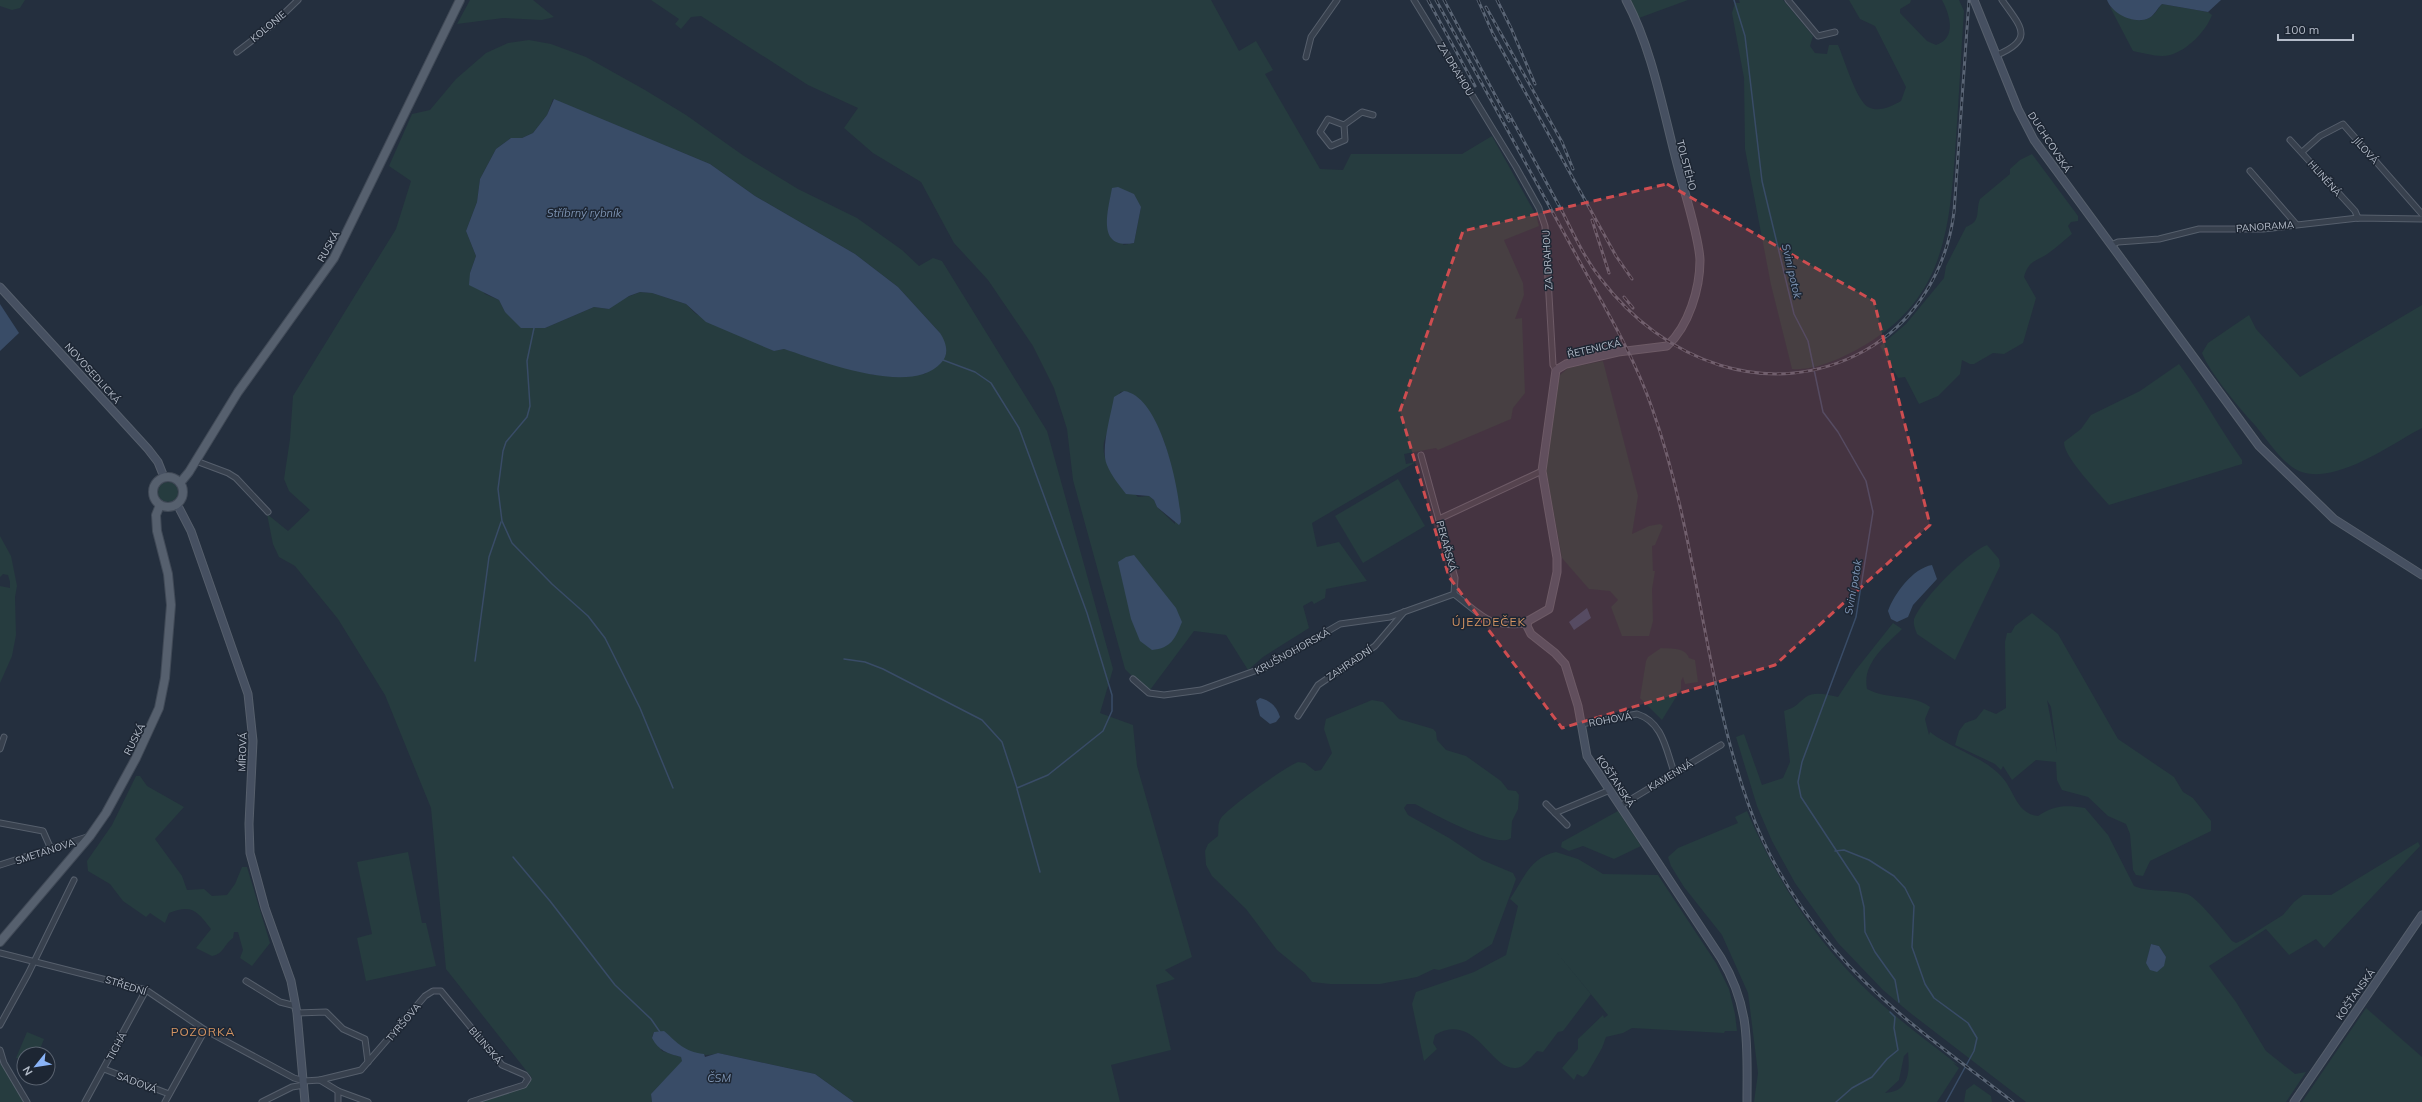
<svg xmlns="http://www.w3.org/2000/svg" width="2422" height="1102" font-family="Mulish,sans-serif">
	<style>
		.green { fill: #263c3f; fill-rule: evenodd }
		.water { fill: #394c67 }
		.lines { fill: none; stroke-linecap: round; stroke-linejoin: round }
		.stream { stroke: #394c67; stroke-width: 1.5 }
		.street-casing { stroke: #565f6c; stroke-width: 7 }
		.secondary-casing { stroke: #565f6c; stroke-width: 9 }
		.primary-casing { stroke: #414a57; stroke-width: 10 }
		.street { stroke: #38414e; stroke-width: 5 }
		.secondary { stroke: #465061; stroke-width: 7 }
		.primary { stroke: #56606e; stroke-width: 8 }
		.rail-casing { stroke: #5a6575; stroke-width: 3 }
		.rail { stroke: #1d2633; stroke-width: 1.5; stroke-dasharray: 4.5; stroke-linecap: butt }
		.marked { fill: #ce4d50; fill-opacity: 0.2; stroke: #ce4d50; stroke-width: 3; stroke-dasharray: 8 5; stroke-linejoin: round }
		.labels { text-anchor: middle; stroke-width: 3; stroke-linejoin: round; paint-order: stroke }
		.street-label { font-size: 10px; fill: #b4bcc9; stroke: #1d2633 }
		.water-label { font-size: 11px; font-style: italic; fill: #7c92b1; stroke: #1d2633 }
		.quarter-label { font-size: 12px; letter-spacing: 1px; fill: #d59563; stroke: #1d2633 }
	</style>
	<rect width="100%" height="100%" fill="#242f3e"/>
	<g class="green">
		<polygon points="0,0 25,0 20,8 12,10 0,6"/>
		<polygon points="470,0 533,0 554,17 542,20 503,18 457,24"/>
		<path d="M 651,0 L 1211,0 L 1239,51 L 1256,41 L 1273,70 L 1265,74 L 1320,169 L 1343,170 L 1351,154 L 1462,154 L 1492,136 L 1536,215 L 1539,226 L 1504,240 L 1523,283 L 1524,295 L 1515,319 L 1522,318 L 1525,393 L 1513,408 L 1511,419 L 1438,450 L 1436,448 L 1404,454 L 1406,464 L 1416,462 L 1312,523 L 1317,547 L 1339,542 L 1367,581 L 1326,589 L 1325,598 L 1314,604 L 1312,601 L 1303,606 L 1309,628 L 1263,657 L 1248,670 L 1226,635 L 1194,631 L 1150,690 L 1135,677 L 1133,677 L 1125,669 L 1073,480 L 1067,429 L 1054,388 L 1033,346 L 988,280 L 954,243 L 921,182 L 873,153 L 844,128 L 858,108 L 808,85 L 701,16 L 691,17 L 681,29 L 675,24 L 679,19 ZM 1141,207 L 1134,243 L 1123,245 ZM 1120,392 C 1131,390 1138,398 1145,406 C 1173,445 1173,478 1175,524 L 1157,507 L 1154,500 L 1149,496 L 1138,497 C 1122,481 1100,467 1104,442 Z"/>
		<polygon points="1631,0 1688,0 1639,18"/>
		<path d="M 1739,0 L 1783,0 L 1813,36 L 1810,46 L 1815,53 L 1827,54 L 1829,45 L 1838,45 C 1844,58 1856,100 1868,107 C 1879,113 1892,106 1901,101 L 1906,87 L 1875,26 L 1860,19 L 1849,0 L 1911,0 L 1910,3 L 1900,9 L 1900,13 L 1927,41 L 1936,45 C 1957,38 1950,15 1942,0 L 1959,0 L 1964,11 C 1961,54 1959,96 1956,138 C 1950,228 1946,301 1858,349 C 1840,359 1813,371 1792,369 L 1771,285 L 1745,149 L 1744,78 L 1732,13 L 1735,3 L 1740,3 Z"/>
		<path d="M 2162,4 L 2208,12 L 2212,15 C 2206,31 2188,50 2170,55 C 2159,58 2144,53 2133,51 L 2110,7 C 2123,14 2137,27 2152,16 C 2156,13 2158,8 2162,4 Z"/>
		<path d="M 529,40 L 551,44 L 586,57 L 645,90 L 686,115 L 744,156 L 798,189 L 857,218 L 902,250 L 919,266 L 933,258 L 942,261 L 1047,431 L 1113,669 L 1100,713 L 1133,725 L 1137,766 L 1192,957 L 1165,970 L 1175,979 L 1156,985 L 1171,1050 L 1111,1065 L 1120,1102 L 854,1102 L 815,1074 L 718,1053 C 695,1061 673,1043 654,1032 L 652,1037 L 662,1051 L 681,1057 L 683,1061 L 651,1094 L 652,1102 L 481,1102 L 523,1087 L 532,1078 L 446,969 L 431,808 L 385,695 L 338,619 L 295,566 L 279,557 L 273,544 L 267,514 L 288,531 L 310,510 L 289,491 L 284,479 L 290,439 L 293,396 L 396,229 L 411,181 L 389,166 L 412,114 L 430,110 L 456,79 L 486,53 L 508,43 ZM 553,99 L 710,164 L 755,196 L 855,254 L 898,287 L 940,333 L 925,374 L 874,375 L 784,349 L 774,351 L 696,314 L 686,304 L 652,293 L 640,292 L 620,300 L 609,309 L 594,307 L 545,328 L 505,312 L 499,300 L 485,294 L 470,273 L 476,256 L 466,231 L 477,202 L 480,179 L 496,149 L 511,138 L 522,138 L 533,133 L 547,115 Z"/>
		<path d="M 2032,154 L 2078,216 L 2078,221 L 2071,222 L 2068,226 L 2072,234 C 2064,240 2057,247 2050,252 C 2037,262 2029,259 2024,277 L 2036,298 L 2023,343 L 2004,354 L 1993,353 L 1974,364 L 1970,364 L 1962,360 L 1960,374 L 1938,396 L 1919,404 L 1905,377 L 1898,378 L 1880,346 L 1906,324 L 1944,278 L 1946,266 L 1966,227 C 1982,221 1975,212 1980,199 L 2010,174 L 2010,169 L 2020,160 Z"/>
		<path d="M 2422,305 L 2422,428 C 2389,445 2327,492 2292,467 C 2277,456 2266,438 2254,424 C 2240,409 2209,372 2202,353 L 2208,343 L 2249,315 L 2256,329 L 2300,377 Z"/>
		<polygon points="1603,361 1638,496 1632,534 1649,526 1660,524 1663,526 1655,545 1652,546 1653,571 1655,571 1652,589 1653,621 1649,636 1622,636 1611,607 1618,600 1610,591 1589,589 1562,558 1546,470 1559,376 1568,368"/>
		<path d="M 2179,364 C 2202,395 2220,429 2242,460 L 2242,464 L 2109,505 C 2098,492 2063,456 2064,442 L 2081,429 L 2091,415 L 2140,391 Z"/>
		<polygon points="1398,479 1425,526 1363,563 1335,516"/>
		<circle cx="168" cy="492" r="10"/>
		<polygon points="0,536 11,556 17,586 15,597 16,635 12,656 0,683 0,586 10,588 10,582 8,575 3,574 0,577"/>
		<path d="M 1987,545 L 1999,559 L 2000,566 L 1955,660 L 1917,634 C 1915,629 1913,624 1914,619 C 1921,600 1968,552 1987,545 Z"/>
		<path d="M 2032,613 L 2058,634 L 2118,739 L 2174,777 L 2183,792 L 2193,798 L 2211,821 L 2211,831 L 2150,861 L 2143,876 L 2136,875 L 2133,870 L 2130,834 L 2126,824 L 2108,816 L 2088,797 L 2062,790 L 2057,780 L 2056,762 L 2036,760 L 2012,780 L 2003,766 L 2001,770 L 1995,764 L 1955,745 L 1959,731 L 1965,723 L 1976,719 L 1984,709 L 1996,714 L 2006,708 L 2005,642 L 2007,633 L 2011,633 L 2015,626 ZM 2047,700 L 2051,707 L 2057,753 Z"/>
		<path d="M 1893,623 L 1902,629 C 1885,646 1862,663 1867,689 C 1888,700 1914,694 1930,707 L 1925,719 L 1929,735 L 1930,732 C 1952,749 1982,756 2001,776 C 2014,789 2016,814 2038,816 C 2054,805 2066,805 2085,808 L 2108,835 L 2134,886 C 2151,893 2169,889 2187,894 C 2197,897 2224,931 2232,941 L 2236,943 L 2243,940 L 2283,915 L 2294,902 L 2303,895 L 2331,895 L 2418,842 L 2420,846 L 2324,948 L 2316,939 L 2289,955 L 2266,929 L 2209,966 L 2236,1002 L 2266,1051 L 2295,1074 L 2306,1072 L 2286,1102 L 2026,1102 L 1909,1012 L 1883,990 L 1838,943 L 1795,883 L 1772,841 L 1757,806 L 1736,737 L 1744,734 L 1762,785 L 1783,778 L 1790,762 L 1784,711 C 1799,706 1796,704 1806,697 C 1814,691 1829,695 1838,697 L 1855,671 ZM 2151,944 L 2159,946 L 2166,957 L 2146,963 Z"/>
		<path d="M 1661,648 C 1672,649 1685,647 1689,658 L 1695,660 L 1698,682 L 1685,684 L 1683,677 L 1681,681 L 1681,689 L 1662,720 L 1640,698 L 1646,661 L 1648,657 Z"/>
		<path d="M 1372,700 L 1383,702 L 1399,719 L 1433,729 L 1436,732 L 1437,740 L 1446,750 L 1466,756 L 1501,781 L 1508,790 L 1516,791 L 1519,795 L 1518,809 L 1512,821 L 1511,838 C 1499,850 1430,812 1415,804 L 1407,804 L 1404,808 L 1408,815 L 1449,838 L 1482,860 L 1513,873 L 1516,879 L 1492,944 L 1466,961 L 1439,970 L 1434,969 L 1417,977 L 1380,984 L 1330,984 L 1312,982 L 1305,973 L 1277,950 L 1246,909 L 1212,876 L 1206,865 L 1205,851 L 1208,844 L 1218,836 C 1219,829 1217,824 1221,818 C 1229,807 1285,767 1298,762 L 1305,763 L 1315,771 L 1321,770 L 1332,753 L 1324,729 L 1326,719 Z"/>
		<path d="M 136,776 L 140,776 L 147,786 L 184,807 L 155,839 L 182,876 L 187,890 L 204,889 L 212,896 L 227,895 L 235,884 L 242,867 L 247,867 L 270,943 L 252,966 L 240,958 L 243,950 L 238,932 L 234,932 L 233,938 C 224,944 224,954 212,956 L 196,948 L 211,929 C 197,911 192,904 169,913 L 165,923 L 150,913 L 146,917 L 123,901 L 110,884 L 88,871 L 87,861 L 112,825 Z"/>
		<polygon points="1618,811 1641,846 1614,859 1583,846 1569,851 1561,847 1562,842"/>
		<path d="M 1747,811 C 1777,882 1818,945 1875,998 C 1901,1022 1930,1043 1958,1065 L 1953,1063 L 1959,1068 L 1937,1102 L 1754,1102 L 1758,1073 L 1748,993 L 1722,935 L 1684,887 L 1671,866 L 1668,857 L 1678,848 L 1738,823 L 1735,817 ZM 1908,1052 C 1910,1072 1909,1092 1885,1093 L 1899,1080 L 1904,1056 Z"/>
		<polygon points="408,852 422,923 426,923 436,966 366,981 357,938 372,934 357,862"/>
		<path d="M 1556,852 L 1578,859 L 1603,874 L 1658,875 L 1716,963 L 1729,989 L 1735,1014 L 1737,1031 L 1725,1031 L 1724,1033 L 1632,1028 L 1623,1033 L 1606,1037 L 1602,1048 L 1587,1074 L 1583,1077 L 1577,1074 L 1574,1080 L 1562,1068 L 1578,1049 L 1578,1039 L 1603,1015 L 1604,1018 L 1608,1015 L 1553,948 L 1591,994 L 1563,1031 L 1558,1032 L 1543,1052 L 1537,1051 C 1531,1057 1525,1067 1516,1068 C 1490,1071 1476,1011 1435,1035 L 1433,1043 L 1437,1049 L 1424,1061 L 1412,1004 L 1416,992 L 1474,972 L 1506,955 L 1518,906 L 1510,899 C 1523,880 1530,857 1556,852 Z"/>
		<polygon points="2366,1008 2422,1057 2422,1102 2302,1102"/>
		<polygon points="27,1032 44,1039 38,1054 24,1054 24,1061 16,1058"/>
		<polygon points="0,1056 24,1102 0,1102"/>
		<polygon points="1974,1084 1991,1096 1992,1102 1964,1102 1966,1090"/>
	</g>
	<g class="water">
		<path d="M 2107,0 L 2221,0 L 2208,12 L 2162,4 C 2157,8 2155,15 2149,18 C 2135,25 2112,14 2107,0 Z"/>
		<path d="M 554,99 L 710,164 L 755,196 L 855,254 L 898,287 L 940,333 C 946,342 950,354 941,363 C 911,397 821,361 784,349 L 774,351 L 706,322 L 686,304 L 652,293 L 640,292 L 629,296 L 609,309 L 594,307 L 545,328 L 521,328 L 505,312 L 499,300 L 469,285 L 470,273 L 476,256 L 466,231 L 477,202 L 480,179 L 496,149 L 511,138 L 522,138 L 533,133 L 547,115 Z"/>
		<path d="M 1118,187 L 1134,194 L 1141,207 L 1134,243 C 1096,250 1108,211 1112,188 Z"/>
		<polygon points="0,304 19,333 0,351"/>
		<path d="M 1124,391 C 1161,396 1180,491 1181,522 L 1179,525 L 1157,507 L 1154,500 L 1149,496 L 1126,494 C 1119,485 1111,475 1107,465 C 1100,450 1111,415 1114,397 Z"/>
		<path d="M 1134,555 L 1176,608 L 1182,622 C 1175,639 1171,648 1152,650 L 1140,641 L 1131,619 L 1118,562 L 1126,557 Z"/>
		<path d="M 1932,565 L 1937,579 L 1913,605 L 1908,617 L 1897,622 L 1891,619 L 1888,611 C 1894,594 1913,568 1932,565 Z"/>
		<polygon points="1587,608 1591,618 1574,630 1569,622"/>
		<path d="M 1260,698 C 1270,700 1277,707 1280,717 L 1276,722 L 1270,724 L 1260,716 L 1256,701 Z"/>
		<polygon points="2151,944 2159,946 2166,957 2164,966 2157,972 2150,970 2146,963"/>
		<path d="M 664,1031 C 679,1044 683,1051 704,1054 L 705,1057 L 718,1053 L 815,1074 L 854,1102 L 652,1102 L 651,1094 L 682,1061 L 681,1057 C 667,1053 659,1051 652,1038 L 654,1032 Z"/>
	</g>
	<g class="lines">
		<g class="stream">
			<polyline points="1734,0 1745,36 1762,181 1794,314 1808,341 1823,412 1838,432 1866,481 1873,512 1856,617 1802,762 1798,782 1801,797 1859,885 1864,907 1865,932 1875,952 1895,980 1899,1002"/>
			<polyline points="534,328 527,361 530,406 527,417 506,442 503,451 498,489 502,521 512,543 552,584 588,616 605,638 640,708 673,788"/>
			<polyline points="844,659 865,662 883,669 982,720 1002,742 1017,788 1048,775 1103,731 1112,711 1112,695 1087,613 1019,428 991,383 975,372 943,360"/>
			<polyline points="475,661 489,557 501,522"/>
			<polyline points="1017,789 1040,872"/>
			<polyline points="1835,851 1844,850 1869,860 1894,876 1905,888 1914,906 1912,947 1925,984 1934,998 1968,1023 1977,1038 1974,1051 1946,1102"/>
			<polyline points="513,857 550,901 615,985 651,1019 660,1032"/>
			<polyline points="1836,1102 1852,1088 1872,1077 1887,1059 1898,1050 1894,1028 1895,1017 1890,1012"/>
		</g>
		<g class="street-casing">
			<g id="street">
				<polyline points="1414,0 1516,167 1539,208 1545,226 1553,365 1556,370"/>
				<polyline points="1788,0 1818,36 1835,32"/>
				<polyline points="237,52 271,26 298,0"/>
				<path d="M 1997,55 C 2035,39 2021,27 2002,0"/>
				<polyline points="1306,57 1311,37 1337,0"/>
				<polyline points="1344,125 1345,140 1331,146 1320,132 1328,119 1344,125 1362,112 1373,115"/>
				<polyline points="2290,140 2355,211 2358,218"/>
				<polyline points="2302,152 2320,136 2343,124 2422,214"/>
				<polyline points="2250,171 2296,224"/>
				<polyline points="2111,245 2118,242 2159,239 2199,229 2263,229 2358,218 2422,219"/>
				<path d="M 1421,455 L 1455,578 L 1454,594 C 1483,616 1488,628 1527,624"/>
				<polyline points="196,461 228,473 236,478 268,512"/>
				<polyline points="1439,519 1542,471"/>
				<polyline points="1133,679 1149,693 1164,695 1201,690 1266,667 1340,624 1390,617 1454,594"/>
				<polyline points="1298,716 1318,685 1375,646 1404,612"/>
				<path d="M 1581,724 L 1637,714 C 1663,722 1666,750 1674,772"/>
				<polyline points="0,749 4,737"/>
				<polyline points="1546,804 1567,825"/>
				<polyline points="1620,806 1721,745"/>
				<polyline points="1555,813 1610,790"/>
				<polyline points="0,823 43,831 51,849"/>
				<polyline points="0,865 87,837"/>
				<polyline points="0,953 146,990 205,1030 294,1078 304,1081 320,1080 338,1091 368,1102"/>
				<polyline points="246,981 280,1002 296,1006"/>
				<polyline points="297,1013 326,1012 343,1029 365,1039 368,1062"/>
				<polyline points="0,1025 28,974 74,880"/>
				<polyline points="0,1050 4,1063 27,1102"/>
				<polyline points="104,1069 169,1094"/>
				<polyline points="320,1080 361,1070 425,996 433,991 441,991 502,1065 525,1075 528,1079 524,1085 471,1102"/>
				<polyline points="85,1102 146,990"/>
				<polyline points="165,1102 205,1030"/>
				<polyline points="262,1102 292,1087 304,1085"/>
				<polyline points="338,1102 338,1091"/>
			</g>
		</g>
		<g class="secondary-casing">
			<g id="secondary">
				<path d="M 1626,0 C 1653,50 1664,116 1679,171 C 1685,194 1699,237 1700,260 C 1700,288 1689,326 1667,346 L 1618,352 L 1566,364 L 1556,370 L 1542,471 L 1557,558 L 1557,572 L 1549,609 L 1528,621 L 1527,626 L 1531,634 L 1555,653 L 1565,664 L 1578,706 L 1587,756 L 1721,958 C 1751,1008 1747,1046 1747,1102"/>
				<polyline points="1974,0 2018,109 2034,140 2259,446 2334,519 2422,575"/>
				<polyline points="0,287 148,449 158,462 164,477"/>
				<polyline points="177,504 191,531 248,694 253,741 249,824 250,853 265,908 291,981 297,1013 305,1102"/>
				<polyline points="2294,1102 2422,915"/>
			</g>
		</g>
		<g class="primary-casing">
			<g id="primary">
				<circle cx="168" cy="492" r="15"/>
				<polyline points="180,483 189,472 238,392 334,258 460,0"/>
				<polyline points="0,942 90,836 106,813 136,758 159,708 165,678 171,605 168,574 157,531 156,515 160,505"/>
			</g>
		</g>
		<use href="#street" class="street"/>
		<use href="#secondary" class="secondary"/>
		<use href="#primary" class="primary"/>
		<g class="rail-casing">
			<g id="rail">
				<polyline points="1428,0 1475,86"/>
				<path d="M 1436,0 C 1482,84 1529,168 1575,253 C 1602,303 1633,353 1652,408 C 1698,537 1703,678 1749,806 C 1767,857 1798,907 1833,948 C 1884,1008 1951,1054 2013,1102"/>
				<polyline points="1444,0 1509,121"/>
				<polyline points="1478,0 1493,34 1616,256 1632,279"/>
				<polyline points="1497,0 1511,28 1535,84"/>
				<polyline points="1486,7 1562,142 1573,169"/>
				<path d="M 1509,114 C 1527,147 1545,180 1563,213 C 1574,235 1585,259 1601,279 C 1663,361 1769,403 1864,351 C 1915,323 1947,269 1954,212 L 1969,0"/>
				<polyline points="1592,220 1609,273"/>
				<polyline points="1624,297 1633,308"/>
			</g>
		</g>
		<use href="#rail" class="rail"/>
	</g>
	<path class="marked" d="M 1667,184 L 1874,301 L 1930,525 L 1775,665 L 1562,728 L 1449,577 L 1400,411 L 1463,231 Z"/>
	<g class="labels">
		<g class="street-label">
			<text transform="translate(268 26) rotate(-40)" y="4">KOLONIE</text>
			<text transform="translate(1456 69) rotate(59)" y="4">ZA DRAHOU</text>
			<text transform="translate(2050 142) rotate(57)" y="4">DUCHCOVSKÁ</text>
			<text transform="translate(2366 150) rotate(48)" y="4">JÍLOVÁ</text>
			<text transform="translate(1687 165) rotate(75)" y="4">TOLSTÉHO</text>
			<text transform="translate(2325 178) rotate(48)" y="4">HLINĚNÁ</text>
			<text transform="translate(2265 226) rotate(-4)" y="4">PANORAMA</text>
			<text transform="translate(328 246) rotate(-60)" y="4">RUSKÁ</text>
			<text transform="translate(1547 260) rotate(-93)" y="4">ZA DRAHOU</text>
			<text transform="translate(1594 348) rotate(-13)" y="4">ŘETENICKÁ</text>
			<text transform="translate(93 373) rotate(48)" y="4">NOVOSEDLICKÁ</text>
			<text transform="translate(1447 546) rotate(75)" y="4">PEKAŘSKÁ</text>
			<text transform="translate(1292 651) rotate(-29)" y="4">KRUŠNOHORSKÁ</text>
			<text transform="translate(1349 663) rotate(-34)" y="4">ZAHRADNÍ</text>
			<text transform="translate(1610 719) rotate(-10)" y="4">ROHOVÁ</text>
			<text transform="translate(134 739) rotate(-63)" y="4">RUSKÁ</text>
			<text transform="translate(242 752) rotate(-88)" y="4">MÍROVÁ</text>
			<text transform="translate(1670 775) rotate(-31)" y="4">KAMENNÁ</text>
			<text transform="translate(1616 781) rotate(56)" y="4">KOŠŤANSKÁ</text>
			<text transform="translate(45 851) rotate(-18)" y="4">SMETANOVA</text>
			<text transform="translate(126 985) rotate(18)" y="4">STŘEDNÍ</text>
			<text transform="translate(2355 994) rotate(-55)" y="4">KOŠŤANSKÁ</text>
			<text transform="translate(403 1022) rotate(-50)" y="4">TYRŠOVA</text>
			<text transform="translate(486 1045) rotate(49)" y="4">BÍLINSKÁ</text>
			<text transform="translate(116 1046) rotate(-62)" y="4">TICHÁ</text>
			<text transform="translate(137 1082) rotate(21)" y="4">SADOVÁ</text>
		</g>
		<g class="water-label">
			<text x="584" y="217">Stříbrný rybník</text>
			<text transform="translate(1792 271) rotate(77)" y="4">Sviní potok</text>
			<text transform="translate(1853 587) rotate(-80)" y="4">Sviní potok</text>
			<text x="719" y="1082">ČSM</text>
		</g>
		<g class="quarter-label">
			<text x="1489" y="626">ÚJEZDEČEK</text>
			<text x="203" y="1036">POZORKA</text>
		</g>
	</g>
	<g transform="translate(36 1066) rotate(240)"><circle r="19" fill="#1d2633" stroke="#59626f"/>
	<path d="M0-3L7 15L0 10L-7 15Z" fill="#8ab4f8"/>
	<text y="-6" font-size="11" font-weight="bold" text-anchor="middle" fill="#b4bcc9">N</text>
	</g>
	<path d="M2278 34v6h75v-6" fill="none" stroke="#b4bcc9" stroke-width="2"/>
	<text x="2284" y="34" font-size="12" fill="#b4bcc9" stroke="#1d2633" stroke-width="3" paint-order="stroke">100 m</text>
</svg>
